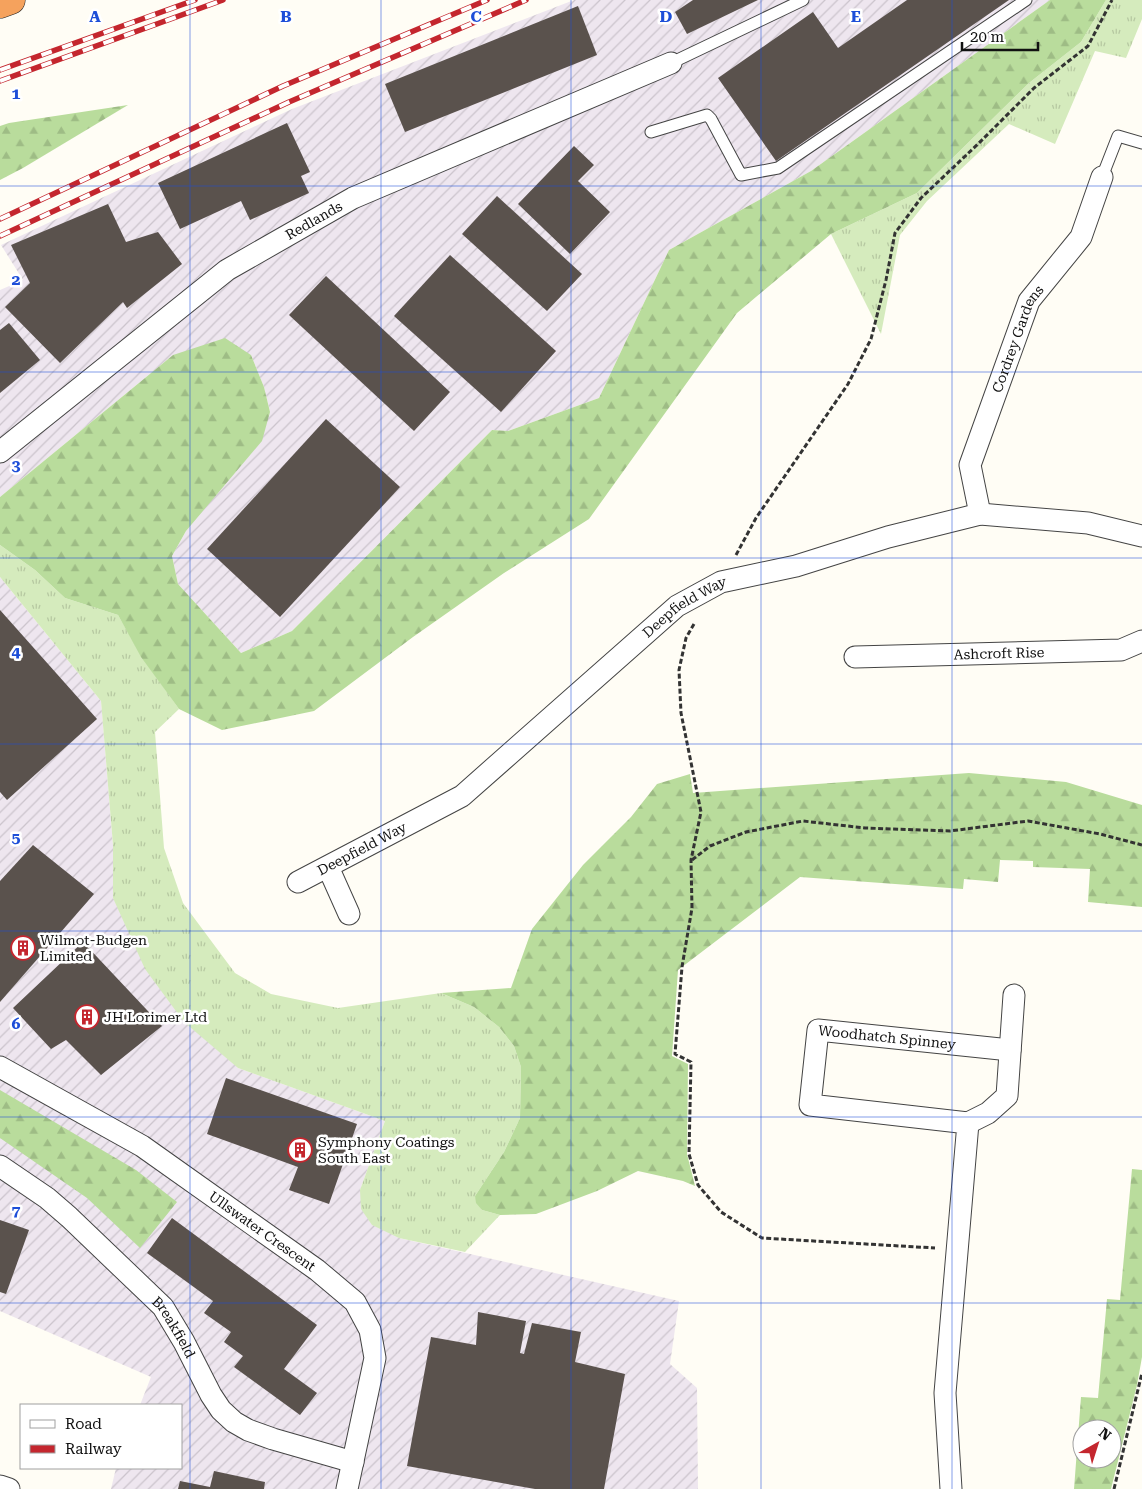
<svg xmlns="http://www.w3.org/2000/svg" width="1142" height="1489" font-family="'Roboto Serif',serif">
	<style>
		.industrial { fill: url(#industrial-furrows) }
		.grass { fill: url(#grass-tufts) }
		.forest { fill: url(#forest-firs); fill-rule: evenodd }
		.building { fill: #5a524d }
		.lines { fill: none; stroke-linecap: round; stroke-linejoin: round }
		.lane-casing { stroke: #444; stroke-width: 13 }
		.street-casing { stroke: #444; stroke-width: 23 }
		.highway-casing { stroke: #222; stroke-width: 29 }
		.path { stroke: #333; stroke-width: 3; stroke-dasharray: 5 2.5; stroke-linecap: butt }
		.lane { stroke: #fff; stroke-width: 11 }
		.street { stroke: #fff; stroke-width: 21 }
		.highway { stroke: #f5a25d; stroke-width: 28 }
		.rail-casing { stroke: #c4262e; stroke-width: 5.5 }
		.rail { stroke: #fff; stroke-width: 4; stroke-dasharray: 11; stroke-linecap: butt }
		.grid { fill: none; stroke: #1d4ed8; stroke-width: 1; stroke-opacity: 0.55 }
		.labels { text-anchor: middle; stroke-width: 5; stroke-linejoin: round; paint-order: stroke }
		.street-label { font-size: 14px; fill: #111; stroke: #fff }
		.poi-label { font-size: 14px; fill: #111; stroke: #fff; text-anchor: start }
		.grid-label { font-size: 16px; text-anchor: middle; font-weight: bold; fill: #1d4ed8; stroke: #fff; stroke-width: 5; stroke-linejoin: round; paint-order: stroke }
	</style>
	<defs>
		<pattern id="industrial-furrows" width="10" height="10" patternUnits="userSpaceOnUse" patternTransform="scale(1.25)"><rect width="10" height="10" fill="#eee6ef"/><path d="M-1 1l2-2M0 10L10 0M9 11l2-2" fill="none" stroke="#cbc4cc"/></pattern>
		<pattern id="grass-tufts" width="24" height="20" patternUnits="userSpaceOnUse" patternTransform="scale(1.25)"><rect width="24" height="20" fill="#d5ebbd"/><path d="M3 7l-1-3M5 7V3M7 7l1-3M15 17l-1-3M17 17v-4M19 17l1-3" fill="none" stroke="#b6c8a1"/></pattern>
		<pattern id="forest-firs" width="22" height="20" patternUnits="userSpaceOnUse" patternTransform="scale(1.25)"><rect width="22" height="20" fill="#b9dc9c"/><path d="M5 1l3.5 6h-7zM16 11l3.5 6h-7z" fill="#9ebc85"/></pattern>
	</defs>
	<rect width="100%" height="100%" fill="#fffdf5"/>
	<g class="industrial">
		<polygon points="574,0 1050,0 811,171 669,250 599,398 508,431 492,430 292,631 241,653 178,584 172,556 186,531 270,412 264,387 251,355 173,355 0,497 0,290 23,280 1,245 292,109"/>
		<polygon points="0,577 101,701 113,845 113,898 238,1068 385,1121 360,1190 399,1238 679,1301 670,1364 697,1388 698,1489 111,1489 116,1468 181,1468 181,1405 140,1405 151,1377 0,1311"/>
	</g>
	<g class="grass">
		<polygon points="1106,0 1142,0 1142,19 1126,58 1095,51 1055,144 1009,124 927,201 900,235 881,334 831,234 917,193 1029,83 1081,42"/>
		<polygon points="0,545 35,570 65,598 118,615 142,657 179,709 155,732 164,848 183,903 235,973 271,994 338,1008 441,993 474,1007 499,1027 514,1046 521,1067 520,1118 504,1152 475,1196 482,1210 500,1215 465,1252 399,1238 372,1225 361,1209 360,1190 385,1121 238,1068 184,1022 145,969 113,898 113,845 101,701 0,577"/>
	</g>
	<g class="forest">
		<polygon points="1050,0 1106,0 1081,42 1029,83 917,193 831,234 737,313 589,519 504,573 413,637 314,711 222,730 179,709 141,657 118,615 65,598 35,570 0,545 0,497 173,355 225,338 251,355 264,387 270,412 262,441 186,531 172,556 178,584 241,653 292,631 492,430 508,431 599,398 669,250 811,171"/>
		<polygon points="128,105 23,168 0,180 0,126 9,123"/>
		<polygon points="969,773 1066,782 1142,805 1142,907 1088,902 1090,869 1033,867 1033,861 1000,860 998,882 964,879 963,889 800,877 678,970 672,1056 688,1064 687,1154 695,1186 683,1181 638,1171 597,1191 536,1214 500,1215 482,1210 476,1203 475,1196 504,1152 520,1118 521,1067 514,1046 499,1027 474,1007 441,993 511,988 532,929 583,865 631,817 657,784 690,774 693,793"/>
		<polygon points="0,1090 136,1170 177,1202 140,1248 87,1198 0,1138"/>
		<path d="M 1132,1169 L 1142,1170 L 1142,1357 L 1137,1385 L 1111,1489 L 1074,1489 L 1081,1397 L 1098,1398 L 1107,1299 L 1120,1300 ZM 1082,1429 L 1112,1429 L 1112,1459 L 1082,1459 Z"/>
	</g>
	<g class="building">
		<polygon points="693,0 758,0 687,34 675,12"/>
		<polygon points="907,0 1009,0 776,161 718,78 813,12 838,48"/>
		<polygon points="578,6 597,55 405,132 385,84"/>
		<polygon points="287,123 310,172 301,176 309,193 250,220 241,201 180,229 158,183"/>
		<polygon points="574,146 594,165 578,181 610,212 570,254 518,204"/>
		<polygon points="497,196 582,274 547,311 462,234"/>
		<polygon points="108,204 126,242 158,232 182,264 127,308 123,302 60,363 5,307 30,283 11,245"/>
		<polygon points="450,255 556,351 501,412 394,316"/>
		<polygon points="326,276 450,392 414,431 289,315"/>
		<polygon points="9,323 40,360 0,393 0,330"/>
		<polygon points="326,419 400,487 280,617 207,549"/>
		<polygon points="0,610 97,719 7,800 0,792"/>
		<polygon points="33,845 94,894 0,1002 0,881"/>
		<polygon points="83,942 162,1026 101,1075 66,1040 51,1049 13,1008"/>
		<polygon points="226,1078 357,1124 329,1204 289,1190 298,1167 207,1134"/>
		<polygon points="172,1218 317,1325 284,1369 317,1393 300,1415 234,1367 243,1356 224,1342 231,1332 204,1313 213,1301 147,1253"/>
		<polygon points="0,1220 29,1230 6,1294 0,1292"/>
		<polygon points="478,1312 526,1321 520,1353 524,1354 532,1323 581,1332 575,1362 625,1374 604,1489 535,1489 407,1466 431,1337 476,1345"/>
		<polygon points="214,1471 265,1482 264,1489 178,1489 180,1481 210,1487"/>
	</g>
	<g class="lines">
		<g class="lane-casing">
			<g id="lane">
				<polyline points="671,63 803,0"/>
				<polyline points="651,132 707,115 711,119 741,175 778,168 1026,0"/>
				<polyline points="1102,177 1118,136 1142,143"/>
			</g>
		</g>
		<g class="street-casing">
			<g id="street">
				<path id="s1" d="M 0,452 L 227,270 L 353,198 L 671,63"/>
				<path id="s2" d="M 980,514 L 970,465 L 1029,301 L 1081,237 L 1102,177"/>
				<path id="s3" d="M 855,657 L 1121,650 L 1142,641"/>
				<polyline points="328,867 349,914"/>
				<path id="s4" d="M 298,882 L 462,796 L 677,606 L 721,582 L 796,566 L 888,537 L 980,514 L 1088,523 L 1142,536"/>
				<path id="s5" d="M 0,1067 L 142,1146 L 317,1270 L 355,1302 L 370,1330 L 375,1358 L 347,1489"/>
				<polyline points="968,1123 988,1113 1007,1096 1014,995"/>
				<path id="s6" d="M 0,1166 L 47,1198 L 69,1217 L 163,1307 L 184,1342 L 211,1395 L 221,1410 L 234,1422 L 248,1430 L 273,1439 L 353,1462"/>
				<polyline points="0,1486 9,1489"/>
				<path id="s7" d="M 951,1489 L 945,1393 L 968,1123 L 810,1105 L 818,1030 L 1010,1050"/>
			</g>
		</g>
		<g class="highway-casing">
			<polyline id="highway" points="0,4 11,0"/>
		</g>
		<g class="path">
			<polyline points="736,555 756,518 848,384 871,339 886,280 895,233 921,198 979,143 1034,88 1088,46 1112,0"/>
			<polyline points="694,624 686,638 679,670 681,713 701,812 691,860 692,908 682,967 675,1054 691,1062 689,1154 698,1185 721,1212 762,1238 935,1248"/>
			<polyline points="692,860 710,846 746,832 803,821 865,828 950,831 1028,821 1100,834 1142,845"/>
			<polyline points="1114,1489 1142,1373"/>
		</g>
		<use href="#lane" class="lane"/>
		<use href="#street" class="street"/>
		<use href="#highway" class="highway"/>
		<g class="rail-casing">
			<g id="rail">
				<polyline points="0,70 195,0"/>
				<polyline points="0,81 223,0"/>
				<polyline points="0,219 283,86 487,0"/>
				<polyline points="0,236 289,102 526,0"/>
			</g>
		</g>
		<use href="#rail" class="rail"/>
	</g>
	<path class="grid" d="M 190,0 L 190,1489M 381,0 L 381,1489M 571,0 L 571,1489M 761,0 L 761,1489M 952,0 L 952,1489M 0,186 L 1142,186M 0,372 L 1142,372M 0,558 L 1142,558M 0,744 L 1142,744M 0,931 L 1142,931M 0,1117 L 1142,1117M 0,1303 L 1142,1303"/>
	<defs>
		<g id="building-ring" transform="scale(1.25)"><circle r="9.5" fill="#fff" stroke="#c4262e" stroke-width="1.5"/><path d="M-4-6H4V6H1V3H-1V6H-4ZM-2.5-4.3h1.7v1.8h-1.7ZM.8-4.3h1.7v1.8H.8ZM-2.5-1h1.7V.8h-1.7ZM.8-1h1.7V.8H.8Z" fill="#c4262e"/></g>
	</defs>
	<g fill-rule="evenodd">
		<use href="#building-ring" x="23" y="948"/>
		<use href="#building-ring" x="87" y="1017"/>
		<use href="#building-ring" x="300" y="1150"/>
	</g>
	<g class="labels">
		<g class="street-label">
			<text dy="5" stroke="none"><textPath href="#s1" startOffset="391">Redlands</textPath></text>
			<text dy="5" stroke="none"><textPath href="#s2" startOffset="185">Cordrey Gardens</textPath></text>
			<text dy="5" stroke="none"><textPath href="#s4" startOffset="478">Deepfield Way</textPath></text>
			<text dy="5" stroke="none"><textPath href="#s3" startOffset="144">Ashcroft Rise</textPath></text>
			<text dy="5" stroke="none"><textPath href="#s4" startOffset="72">Deepfield Way</textPath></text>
			<text dy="5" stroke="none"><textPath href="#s7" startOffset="671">Woodhatch Spinney</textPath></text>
			<text dy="5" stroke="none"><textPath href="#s5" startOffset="310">Ullswater Crescent</textPath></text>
			<text dy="5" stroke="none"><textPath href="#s6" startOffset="239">Breakfield</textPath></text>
		</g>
		<g class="poi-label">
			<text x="40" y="945">Wilmot-Budgen<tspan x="40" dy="16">Limited</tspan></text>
			<text x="104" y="1022">JH Lorimer Ltd</text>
			<text x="318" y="1147">Symphony Coatings<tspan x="318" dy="16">South East</tspan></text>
		</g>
	</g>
	<g class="grid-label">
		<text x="95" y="22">A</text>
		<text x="286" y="22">B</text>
		<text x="476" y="22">C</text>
		<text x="666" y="22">D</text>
		<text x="856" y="22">E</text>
		<text x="16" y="99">1</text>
		<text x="16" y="285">2</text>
		<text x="16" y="471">3</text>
		<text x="16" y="657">4</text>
		<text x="16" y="843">5</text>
		<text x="16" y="1029">6</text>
		<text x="16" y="1216">7</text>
	</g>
	<rect x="20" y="1404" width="162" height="65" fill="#ffffff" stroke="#a0a0a0"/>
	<rect x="30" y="1420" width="25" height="8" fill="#ffffff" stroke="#a0a0a0"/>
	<text x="65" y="1429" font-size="15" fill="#111111">Road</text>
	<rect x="30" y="1445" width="25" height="8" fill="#c4262e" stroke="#a0a0a0"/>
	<text x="65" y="1454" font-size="15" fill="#111111">Railway</text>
	<g transform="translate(1097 1444) rotate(39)"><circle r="24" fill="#ffffff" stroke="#a0a0a0"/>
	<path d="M0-4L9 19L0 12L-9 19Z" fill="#c4262e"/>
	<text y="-8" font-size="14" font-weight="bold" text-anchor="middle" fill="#111111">N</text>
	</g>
	<path d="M962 42v8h76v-8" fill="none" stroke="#111111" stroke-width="2.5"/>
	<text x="970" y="42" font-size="15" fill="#111111" stroke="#ffffff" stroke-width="4" paint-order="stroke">20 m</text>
</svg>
